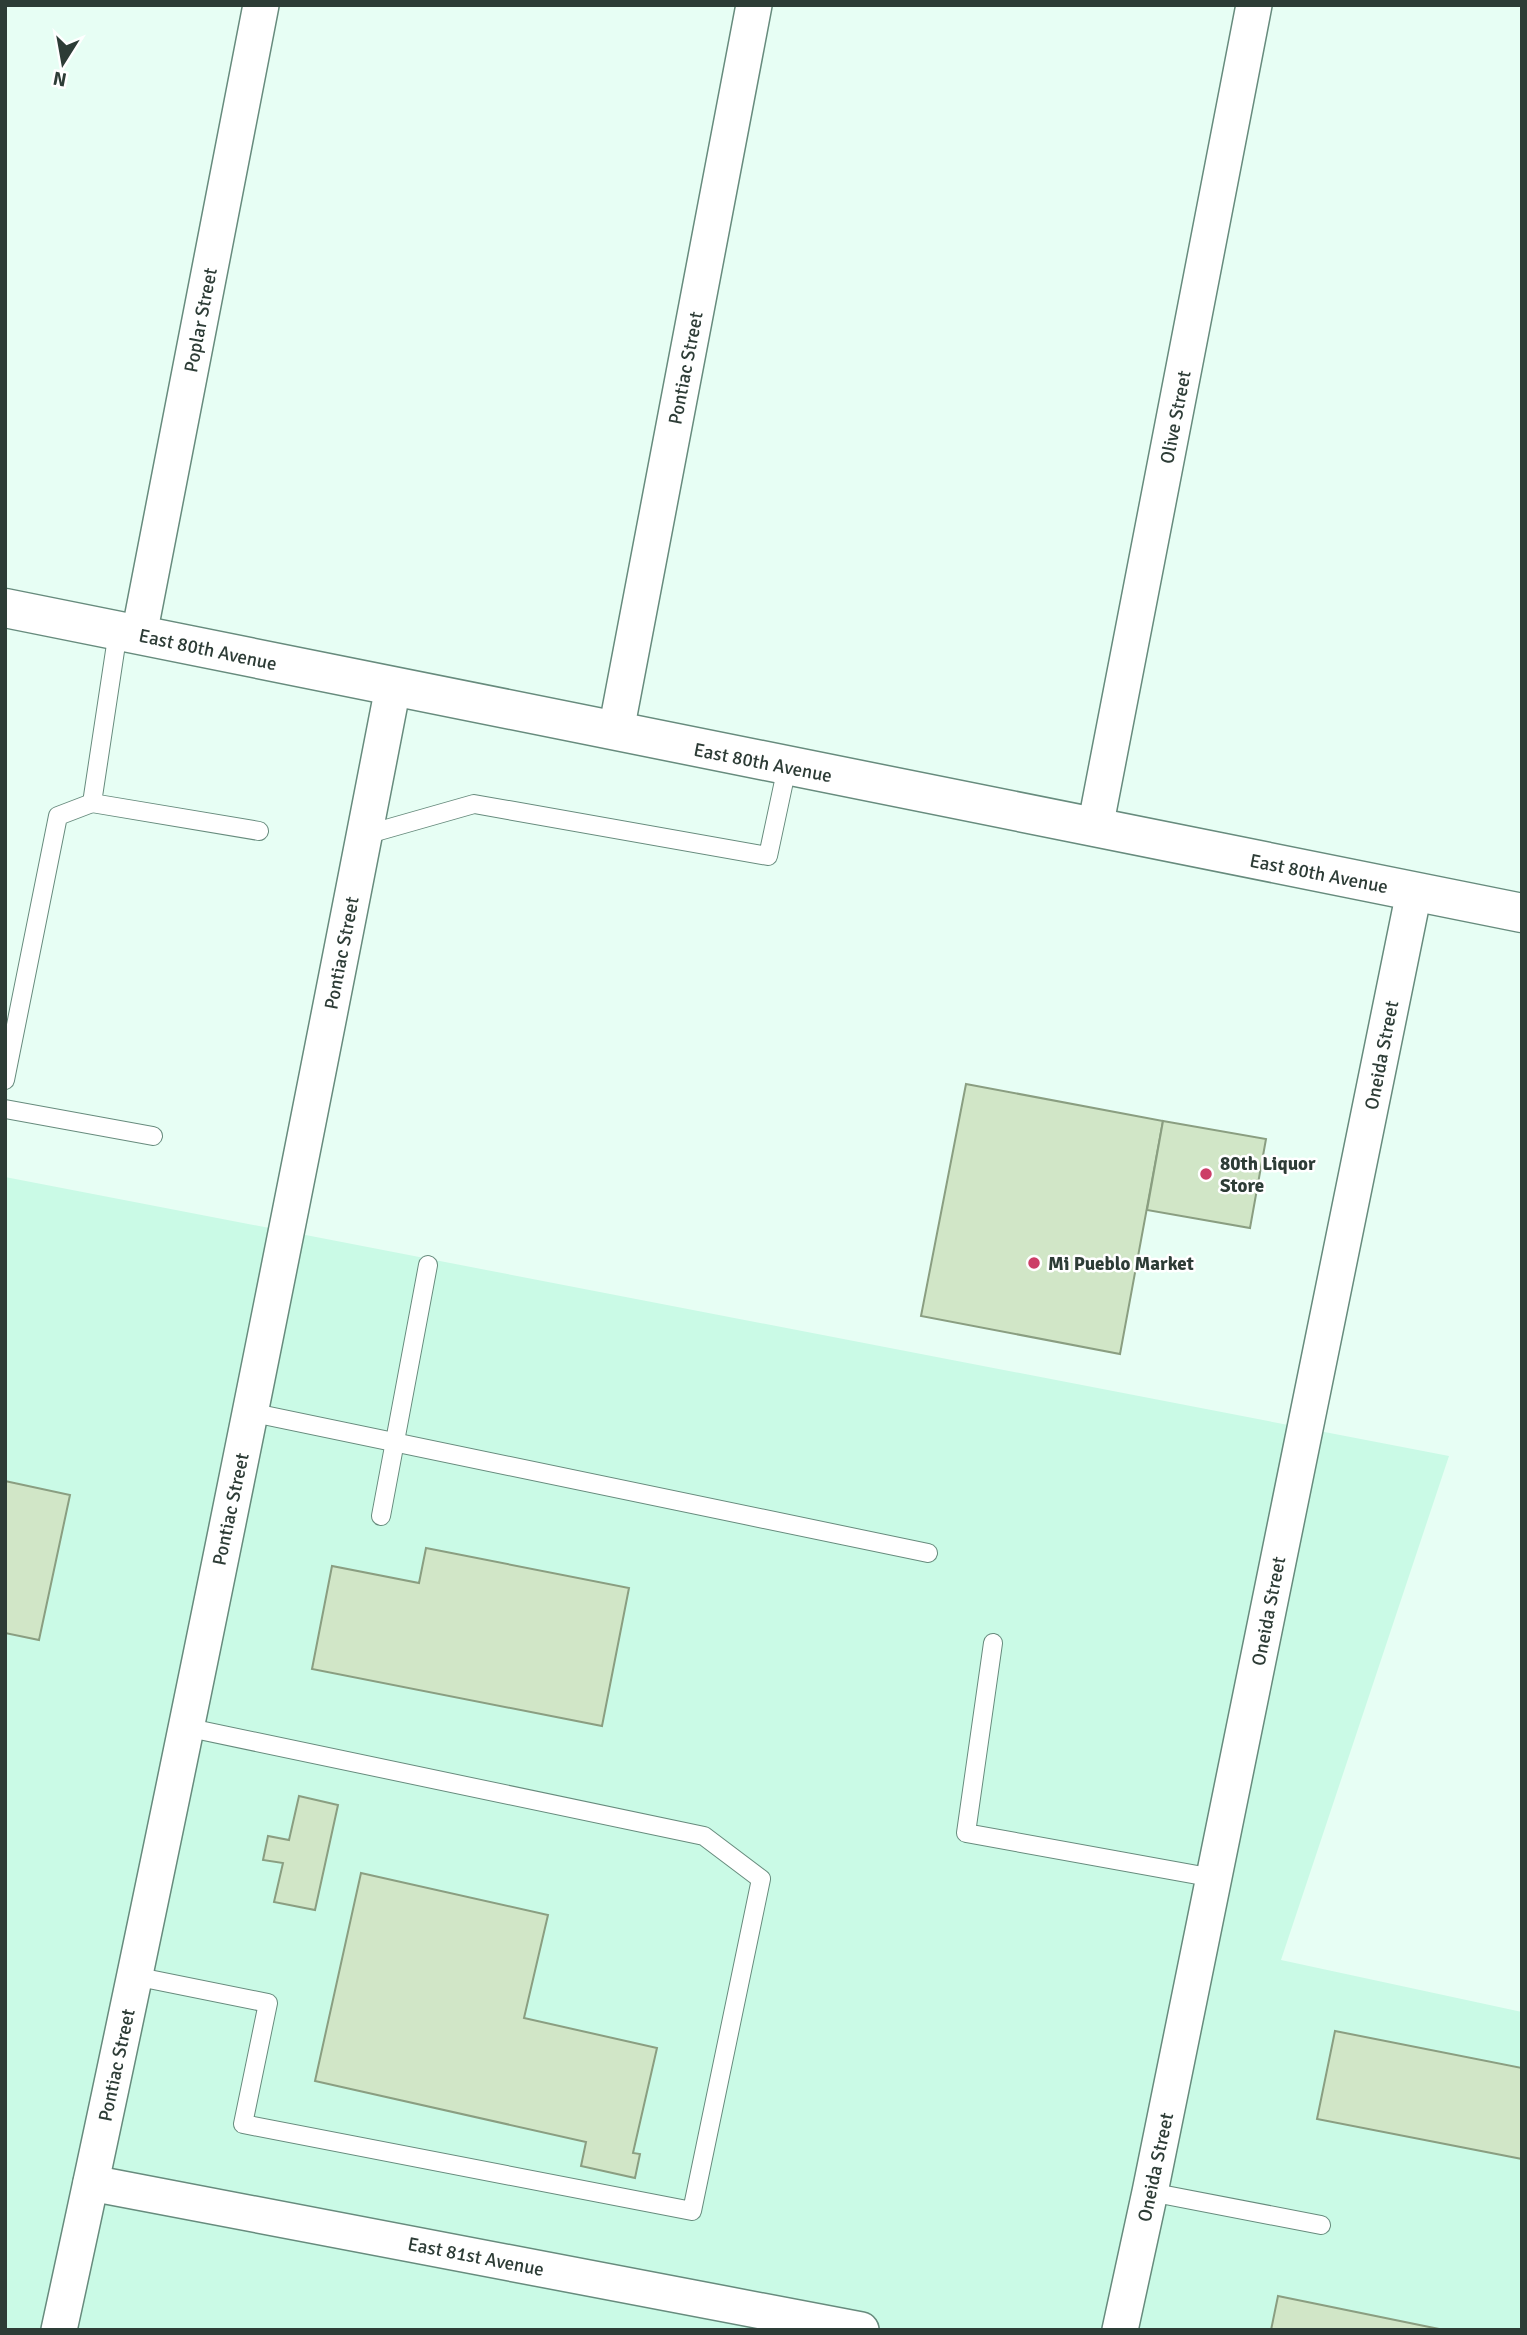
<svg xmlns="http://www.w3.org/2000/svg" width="1527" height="2335" font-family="Signika,sans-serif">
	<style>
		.built { fill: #cafae6 }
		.building { fill: #d1e6c7; stroke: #8a9e81; stroke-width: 2 }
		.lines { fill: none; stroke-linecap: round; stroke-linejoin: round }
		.service-casing { stroke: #678b7d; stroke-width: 20 }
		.minor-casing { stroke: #678b7d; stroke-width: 38 }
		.tertiary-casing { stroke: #678b7d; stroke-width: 41 }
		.service { stroke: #fff; stroke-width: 18 }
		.minor { stroke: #fff; stroke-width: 35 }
		.tertiary { stroke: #fff; stroke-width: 38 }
		.poi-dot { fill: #cc3e67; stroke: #fff; stroke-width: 2.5 }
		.labels { text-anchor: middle; stroke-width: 5; stroke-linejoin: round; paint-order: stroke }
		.street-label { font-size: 19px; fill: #2d3c36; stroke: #fff }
		.poi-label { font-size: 19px; font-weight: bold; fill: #2d3c36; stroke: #fff; text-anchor: start }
	</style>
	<rect width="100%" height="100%" fill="#e7fef4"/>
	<polygon class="built" points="5,1177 1449,1456 1281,1960 1522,2012 1522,2330 5,2330"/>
	<g class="building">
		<polygon points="966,1084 1163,1121 1120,1354 921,1316"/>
		<polygon points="1163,1121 1266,1139 1250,1228 1147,1210"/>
		<polygon points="5,1481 70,1495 39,1640 5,1633"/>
		<polygon points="426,1548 629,1588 602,1726 312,1669 332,1566 419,1583"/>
		<polygon points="299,1796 338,1805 315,1910 274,1902 283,1863 263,1860 268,1836 289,1840"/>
		<polygon points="361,1873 548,1915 524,2018 657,2048 633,2153 640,2154 635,2178 581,2166 586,2142 315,2081"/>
		<polygon points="1335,2031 1522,2068 1522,2159 1317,2119"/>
		<polygon points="1278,2296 1444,2330 1271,2330"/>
	</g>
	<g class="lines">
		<g class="service-casing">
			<g id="service">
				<polyline points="118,631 92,803 259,831"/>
				<polyline points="365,835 474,804 768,856 787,767"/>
				<polyline points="5,1080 58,816 92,803"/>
				<polyline points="5,1109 153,1136"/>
				<polyline points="249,1412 928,1553"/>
				<polyline points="381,1516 428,1265"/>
				<polyline points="993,1643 966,1833 1214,1878"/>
				<polyline points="134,1976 268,2003 243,2124 692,2211 761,1879 704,1836 185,1727"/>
				<polyline points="1150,2192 1321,2225"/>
			</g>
		</g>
		<g class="minor-casing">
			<g id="minor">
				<polyline points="139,635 261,5"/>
				<polyline points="616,731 754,5"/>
				<polyline points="1095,828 1254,5"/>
				<polyline points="91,2183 861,2330"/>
				<path d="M 59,2330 C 178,1784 287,1235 393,687"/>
				<polyline points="1120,2330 1150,2192 1414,892"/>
			</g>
		</g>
		<g class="tertiary-casing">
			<polyline id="tertiary" points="5,608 1522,913"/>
		</g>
		<use href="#service" class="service"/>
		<use href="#minor" class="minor"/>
		<use href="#tertiary" class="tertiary"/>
	</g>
	<g class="poi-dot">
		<circle cx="1206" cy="1174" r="7"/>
		<circle cx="1034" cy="1263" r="7"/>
	</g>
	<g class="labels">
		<g class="street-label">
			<text transform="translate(200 320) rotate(-79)" y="7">Poplar Street</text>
			<text transform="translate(685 368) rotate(-79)" y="7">Pontiac Street</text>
			<text transform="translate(1175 417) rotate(-79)" y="7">Olive Street</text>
			<text transform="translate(208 649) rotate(12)" y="7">East 80th Avenue</text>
			<text transform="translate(763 762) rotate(11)" y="7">East 80th Avenue</text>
			<text transform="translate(1319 873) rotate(11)" y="7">East 80th Avenue</text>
			<text transform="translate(341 953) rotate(-79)" y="7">Pontiac Street</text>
			<text transform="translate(1381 1055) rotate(-79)" y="7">Oneida Street</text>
			<text transform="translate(230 1509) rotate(-78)" y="7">Pontiac Street</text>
			<text transform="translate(1268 1611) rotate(-79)" y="7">Oneida Street</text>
			<text transform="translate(116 2065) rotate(-78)" y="7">Pontiac Street</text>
			<text transform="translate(1155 2167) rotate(-78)" y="7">Oneida Street</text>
			<text transform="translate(476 2256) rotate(11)" y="7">East 81st Avenue</text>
		</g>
		<g class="poi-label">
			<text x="1220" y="1170">80th Liquor<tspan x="1220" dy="22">Store</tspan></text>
			<text x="1048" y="1270">Mi Pueblo Market</text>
		</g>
	</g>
	<rect width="1527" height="2335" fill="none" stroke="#2d3c36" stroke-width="14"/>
	<g transform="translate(63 63) rotate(191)" stroke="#ffffff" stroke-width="5" paint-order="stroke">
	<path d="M0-5L12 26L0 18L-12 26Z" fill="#2d3c36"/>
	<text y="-10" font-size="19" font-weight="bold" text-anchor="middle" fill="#2d3c36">N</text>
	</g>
</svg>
